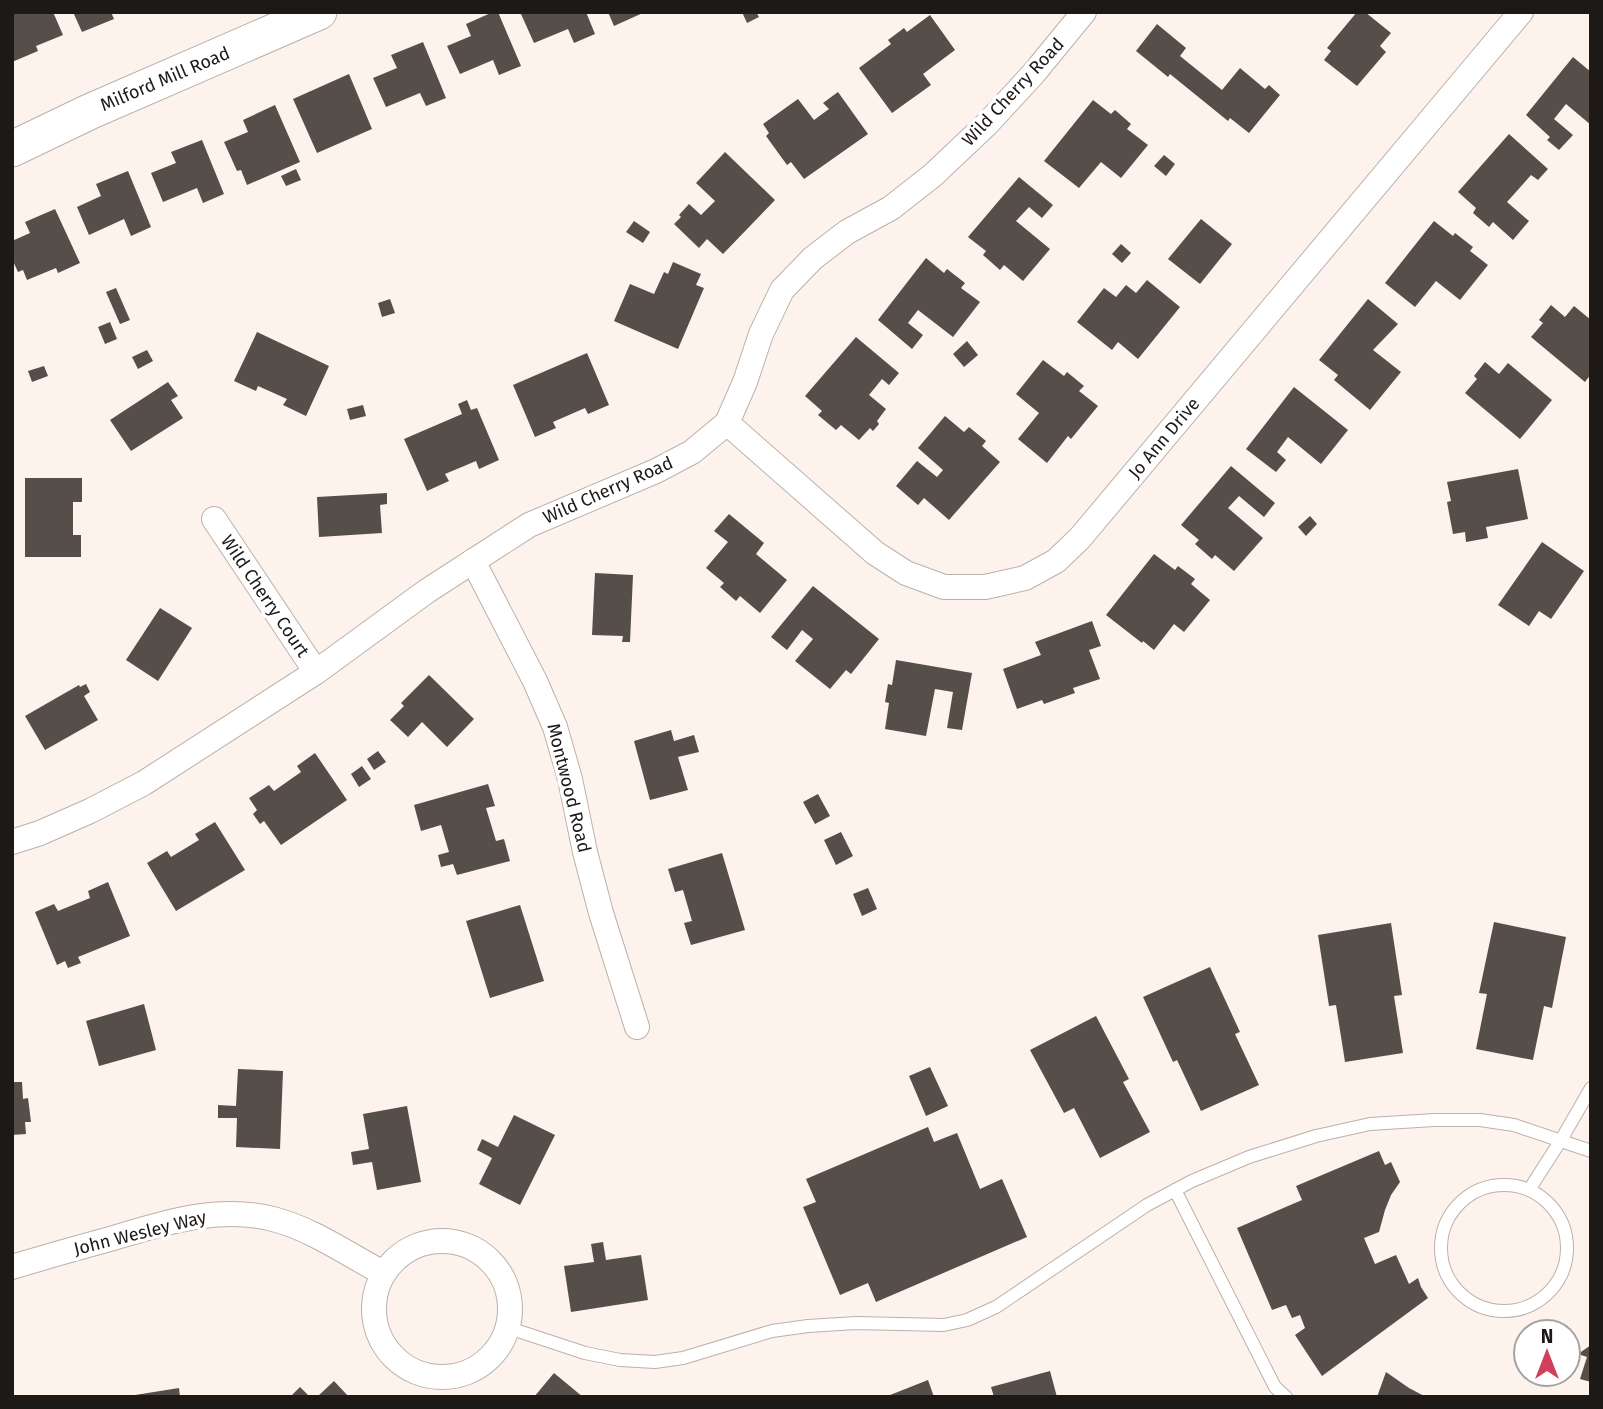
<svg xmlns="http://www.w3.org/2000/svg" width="1603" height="1409" font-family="'Fira Sans',sans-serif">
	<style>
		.building { fill: #564e49 }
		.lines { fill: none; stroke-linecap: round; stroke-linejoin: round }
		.service-casing { stroke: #bbb1ab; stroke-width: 14 }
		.minor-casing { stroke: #bbb1ab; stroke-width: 26 }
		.secondary-casing { stroke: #bbb1ab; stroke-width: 37 }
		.service { stroke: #fff; stroke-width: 12 }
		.minor { stroke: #fff; stroke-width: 24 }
		.secondary { stroke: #fff; stroke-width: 35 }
		.labels { text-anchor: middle; stroke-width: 7; stroke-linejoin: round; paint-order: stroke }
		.street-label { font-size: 18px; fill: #1d1917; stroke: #fff }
	</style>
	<rect width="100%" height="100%" fill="#fdf2ec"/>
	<g class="building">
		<polygon points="12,12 53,12 63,35 36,46 38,51 12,62"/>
		<polygon points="73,12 111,12 114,19 82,32"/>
		<polygon points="493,12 498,12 521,66 499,75 493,60 460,74 447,46 471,36 466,24"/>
		<polygon points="525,12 586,12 595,34 574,43 568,29 534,43 521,14"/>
		<polygon points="608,12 645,12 614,26"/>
		<polygon points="742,12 756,12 759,17 747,23"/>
		<polygon points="1357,12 1365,12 1391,33 1380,46 1386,52 1357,86 1324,60 1331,51 1327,48"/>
		<polygon points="930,15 955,50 923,74 931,85 892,113 859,68 891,44 888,40 904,28 907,32"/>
		<polygon points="1157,24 1186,48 1180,56 1222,90 1240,68 1265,89 1269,85 1280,95 1249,133 1230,118 1228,121 1170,74 1168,77 1136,51"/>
		<polygon points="423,42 446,98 426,106 420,93 386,107 373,78 397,68 391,55"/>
		<polygon points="1573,57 1591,72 1591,125 1566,104 1554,119 1573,135 1559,150 1547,140 1550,137 1526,115"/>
		<polygon points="349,74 372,129 317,153 293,99"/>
		<polygon points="838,92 868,134 804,179 791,162 787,165 766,136 769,133 763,124 798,99 814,120 829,109 823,103"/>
		<polygon points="1093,100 1111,114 1115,110 1131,124 1127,129 1148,145 1121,178 1101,162 1079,188 1044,161"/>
		<polygon points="275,105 300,162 247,185 241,170 237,171 224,142 248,132 243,120"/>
		<polygon points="1509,134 1548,169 1538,180 1531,175 1507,202 1529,221 1513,240 1493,222 1489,227 1473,213 1476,208 1458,192"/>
		<polygon points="202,140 224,194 203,203 197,188 163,202 151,173 176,163 171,152"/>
		<polygon points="725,152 775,200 723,254 707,239 699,248 674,224 681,217 679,215 689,204 701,215 715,201 696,183"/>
		<polygon points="1164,155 1175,164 1166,176 1154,166"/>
		<polygon points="296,169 301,180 286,186 281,176"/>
		<polygon points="128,171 151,227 131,236 124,219 89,235 77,207 101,196 96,184"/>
		<polygon points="1019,177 1053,205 1042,218 1029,207 1016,221 1050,249 1023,281 1004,265 1000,270 983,255 986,251 968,237"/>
		<polygon points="55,209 80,263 58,273 56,268 27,280 23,270 18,272 12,259 12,241 30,233 25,222"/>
		<polygon points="1201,219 1232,244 1200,284 1168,259"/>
		<polygon points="634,221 650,232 643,243 626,232"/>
		<polygon points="1434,221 1453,236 1455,233 1473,247 1470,251 1488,265 1460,300 1436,281 1415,307 1385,283"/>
		<polygon points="1121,244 1131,253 1122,263 1112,254"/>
		<polygon points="926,258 944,273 947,269 965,283 961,288 980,302 953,337 918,310 908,323 923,335 912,349 878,320"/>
		<polygon points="673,262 701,274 696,285 704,288 678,349 614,321 630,284 654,294 664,272 668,274"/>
		<polygon points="1147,280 1180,307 1138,359 1118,342 1112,350 1077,322 1104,288 1116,297 1126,285 1136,293"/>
		<polygon points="116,288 130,320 120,324 106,292"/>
		<polygon points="390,299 395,313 382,317 378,303"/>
		<polygon points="1368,299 1398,324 1373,350 1401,372 1370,410 1334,380 1338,375 1319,360"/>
		<polygon points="1551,305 1565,317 1574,306 1591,320 1591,374 1585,382 1531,337 1543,323 1539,320"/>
		<polygon points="110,322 117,339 105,344 98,327"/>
		<polygon points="257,332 329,366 306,416 283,405 287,399 258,386 256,391 234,381"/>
		<polygon points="856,337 899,373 889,385 882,379 869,395 886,409 877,421 879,424 873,431 870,428 859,440 841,425 836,430 818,415 822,411 805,396"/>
		<polygon points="967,341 978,355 964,367 953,354"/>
		<polygon points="147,350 153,361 138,369 132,357"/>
		<polygon points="587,353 609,405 588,414 585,408 553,422 556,428 535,437 513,385"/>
		<polygon points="1043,360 1064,376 1067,372 1084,386 1079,391 1098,406 1071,439 1068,436 1047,463 1018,439 1039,413 1016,394"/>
		<polygon points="1485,362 1499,374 1508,363 1552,400 1520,439 1465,393 1477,379 1474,376"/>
		<polygon points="44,366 48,376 32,382 28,371"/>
		<polygon points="168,382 178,396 171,400 183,418 131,451 110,420"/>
		<polygon points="1294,387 1348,430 1321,464 1288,437 1277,452 1286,460 1276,472 1246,449"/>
		<polygon points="467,400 471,410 477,408 499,460 479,469 476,461 445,474 449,481 427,491 404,439 462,414 458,404"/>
		<polygon points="363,405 366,416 350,420 347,409"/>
		<polygon points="945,416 964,432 969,427 986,441 982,446 1000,462 949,520 924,498 918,505 896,486 917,461 937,477 943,470 918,448"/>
		<polygon points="1231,466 1275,503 1264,517 1239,496 1228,508 1263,538 1234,571 1215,555 1212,559 1195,544 1199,540 1181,525"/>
		<polygon points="1518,469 1528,519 1486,527 1488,538 1466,542 1465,532 1453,534 1447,502 1451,501 1447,482"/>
		<polygon points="25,478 82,478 82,502 73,502 73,535 81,535 81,557 25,557"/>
		<polygon points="387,493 387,504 380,505 382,533 319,537 317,497"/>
		<polygon points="729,514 764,543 756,554 787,580 760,613 740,596 736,601 720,587 724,583 706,568 728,542 714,531"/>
		<polygon points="1310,516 1317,524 1306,536 1298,527"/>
		<polygon points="1542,542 1584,571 1551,619 1539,611 1529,626 1498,605"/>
		<polygon points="1154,554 1175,570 1178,566 1195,579 1191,584 1210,600 1184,632 1174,624 1154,650 1143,641 1142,643 1106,615"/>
		<polygon points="595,573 633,575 630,642 622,642 623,636 592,635"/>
		<polygon points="813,586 879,639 851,674 846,670 830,689 795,661 813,639 802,630 787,650 771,637"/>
		<polygon points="160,608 192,628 158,681 126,660"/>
		<polygon points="1092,621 1101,646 1089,650 1100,679 1073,688 1075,693 1044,704 1042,700 1017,709 1003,669 1041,655 1035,642"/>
		<polygon points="896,660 972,673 962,730 947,728 953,692 935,689 926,736 885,729 889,703 885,702 888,684 892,685"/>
		<polygon points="429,675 474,719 447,747 422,722 408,737 390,720 404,706 401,703"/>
		<polygon points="86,684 90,692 84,696 98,720 45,750 25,716 79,685 80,687"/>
		<polygon points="671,730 674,741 694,735 699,752 678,757 688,790 650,800 634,741"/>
		<polygon points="378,751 386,762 374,770 367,759"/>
		<polygon points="315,753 347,800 281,845 264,821 260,824 253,814 257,810 249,798 269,785 274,791 301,772 297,766"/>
		<polygon points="362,766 371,779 359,787 351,774"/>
		<polygon points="488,784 495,806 486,808 496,841 504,839 510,861 457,875 453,864 441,867 438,855 449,852 441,825 421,831 414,805"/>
		<polygon points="818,794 830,816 815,824 803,802"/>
		<polygon points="215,822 245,870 176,911 147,863 167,851 171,857 199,840 195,834"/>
		<polygon points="841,832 853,856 836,865 824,840"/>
		<polygon points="722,853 745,930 691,945 684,923 692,921 683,890 675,892 668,869"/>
		<polygon points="108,882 130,936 78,957 81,963 68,968 65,961 57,965 35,912 54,904 58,911 90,898 88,891"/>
		<polygon points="868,888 877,909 862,916 853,894"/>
		<polygon points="520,905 544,981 490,998 466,921"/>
		<polygon points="1494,922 1566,937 1552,1008 1544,1006 1533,1060 1476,1049 1487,994 1479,993"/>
		<polygon points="1391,923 1402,995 1394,996 1403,1053 1345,1062 1336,1005 1329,1006 1318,935"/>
		<polygon points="1210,967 1240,1032 1235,1034 1259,1085 1201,1111 1177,1060 1173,1062 1143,997"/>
		<polygon points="144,1004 156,1050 99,1066 86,1021"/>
		<polygon points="1096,1016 1129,1079 1123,1082 1150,1132 1100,1158 1074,1108 1064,1113 1030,1050"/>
		<polygon points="930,1067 948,1106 926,1116 909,1076"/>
		<polygon points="238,1069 283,1071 280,1149 236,1147 237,1118 218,1118 218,1105 236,1106"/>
		<polygon points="12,1082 22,1082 23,1099 28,1098 31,1122 25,1122 26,1134 12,1135"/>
		<polygon points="407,1106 421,1182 377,1190 372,1162 353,1165 351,1152 369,1149 363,1114"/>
		<polygon points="514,1115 555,1135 520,1205 479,1184 492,1158 477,1150 482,1139 498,1147"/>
		<polygon points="928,1127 934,1142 957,1133 980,1189 1002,1179 1027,1237 876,1302 868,1283 840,1295 803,1207 816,1202 806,1179"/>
		<polygon points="1379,1151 1385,1165 1391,1162 1400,1182 1391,1195 1385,1210 1379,1232 1364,1238 1375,1264 1396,1255 1409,1284 1418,1278 1421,1287 1428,1298 1322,1376 1295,1335 1305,1328 1300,1315 1292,1318 1286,1305 1272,1310 1237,1228 1302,1200 1296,1186"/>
		<polygon points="603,1242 606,1260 641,1255 648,1300 571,1312 564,1266 594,1262 591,1244"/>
		<polygon points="1591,1345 1591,1382 1580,1379 1587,1357 1578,1354"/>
		<polygon points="1050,1371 1057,1397 994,1397 991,1387"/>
		<polygon points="1386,1372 1409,1388 1426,1397 1377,1397"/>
		<polygon points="554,1373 583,1397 534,1397"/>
		<polygon points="928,1380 934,1397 885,1397"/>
		<polygon points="334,1381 349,1397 317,1397"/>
		<polygon points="300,1387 310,1397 290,1397"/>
		<polygon points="179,1388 180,1397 136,1397 135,1395"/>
	</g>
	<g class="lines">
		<g class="service-casing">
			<g id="service">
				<circle cx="1504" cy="1248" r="63"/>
				<polyline points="1175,1190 1275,1387 1286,1397"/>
				<polyline points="1529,1190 1561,1140 1591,1088"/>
				<polyline points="509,1328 585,1353 620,1360 655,1362 683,1358 772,1331 808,1326 856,1323 944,1325 967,1320 996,1307 1147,1205 1192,1181 1249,1157 1316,1136 1370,1124 1434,1120 1480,1120 1514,1125 1591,1151"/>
			</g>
		</g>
		<g class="minor-casing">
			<g id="minor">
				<polyline points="727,423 875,553 906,573 944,587 985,587 1025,578 1056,561 1080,538 1521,12"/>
				<polyline points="214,519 316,672"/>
				<polyline points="473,561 535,681 555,727 570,779 585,852 601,913 637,1027"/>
				<polyline points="12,842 40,833 90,811 144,783 316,672 427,591 529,525 656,471 692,452 727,423 745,382 761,334 782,290 813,258 847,232 891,208 933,175 987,124 1034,73 1084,12"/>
				<circle cx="442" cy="1309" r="68"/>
				<path d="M 12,1267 C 45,1257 77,1248 110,1239 C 163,1223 217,1205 273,1219 C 312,1229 347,1254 383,1273"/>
			</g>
		</g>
		<g class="secondary-casing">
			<polyline id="secondary" points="12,149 89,112 319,12"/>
		</g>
		<use href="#service" class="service"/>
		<use href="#minor" class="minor"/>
		<use href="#secondary" class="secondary"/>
	</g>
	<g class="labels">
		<g class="street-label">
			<text transform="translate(165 79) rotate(-23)" y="6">Milford Mill Road</text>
			<text transform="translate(1013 92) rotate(-47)" y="6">Wild Cherry Road</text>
			<text transform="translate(1164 438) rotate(-50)" y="6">Jo Ann Drive</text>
			<text transform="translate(608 490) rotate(-24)" y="6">Wild Cherry Road</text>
			<text transform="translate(265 596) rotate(56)" y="6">Wild Cherry Court</text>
			<text transform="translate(569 788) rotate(76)" y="6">Montwood Road</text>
			<text transform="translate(140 1233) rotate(-14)" y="6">John Wesley Way</text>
		</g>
	</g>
	<rect width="1603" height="1409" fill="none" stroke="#1d1917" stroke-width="28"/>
	<g transform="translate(1547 1353)"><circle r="33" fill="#ffffff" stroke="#a5a3a2" stroke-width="2"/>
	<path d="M0-5L12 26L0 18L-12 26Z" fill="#d0405c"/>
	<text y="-10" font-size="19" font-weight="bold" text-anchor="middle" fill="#1d1917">N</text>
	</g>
</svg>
